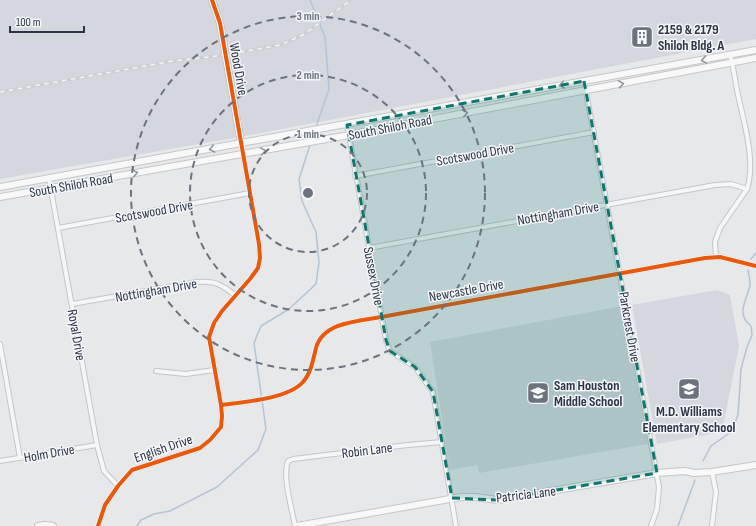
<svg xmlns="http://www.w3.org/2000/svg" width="756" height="526" font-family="'Sofia Sans Condensed',sans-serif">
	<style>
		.built { fill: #d4d7dd }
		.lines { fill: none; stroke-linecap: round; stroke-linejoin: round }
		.stream { stroke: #b4c4d5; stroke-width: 1.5 }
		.street-casing { stroke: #c4c6c8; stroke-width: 6 }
		.secondary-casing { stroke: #c4c6c8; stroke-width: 8 }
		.street { stroke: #f5f6f7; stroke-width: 4 }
		.secondary { stroke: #f8f8f8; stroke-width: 6 }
		.rail-casing { stroke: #cecfd2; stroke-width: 3 }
		.rail { stroke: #f4f6f9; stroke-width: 1.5; stroke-dasharray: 4.5; stroke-linecap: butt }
		.cycleway-casing { stroke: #f4f6f9; stroke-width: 6 }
		.cycleway { stroke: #e8590c; stroke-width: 4 }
		.oneway { stroke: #92969e }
		.marked { fill: #0f766e; fill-opacity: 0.2; stroke: #0f766e; stroke-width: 3; stroke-dasharray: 8 5; stroke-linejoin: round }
		.ring { fill: none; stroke: #6c737f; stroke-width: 2; stroke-dasharray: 7 5 }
		.labels { text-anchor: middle; stroke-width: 3; stroke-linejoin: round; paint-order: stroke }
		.poi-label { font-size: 14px; font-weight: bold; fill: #2b3445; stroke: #f4f6f9; text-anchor: start }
		.street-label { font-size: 14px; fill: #2b3445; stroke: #f4f6f9 }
		.centre { fill: #6c737f; stroke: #f4f6f9; stroke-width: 2 }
		.ring-label { font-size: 12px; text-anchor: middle; font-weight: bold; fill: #6c737f; stroke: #f4f6f9; stroke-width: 3; stroke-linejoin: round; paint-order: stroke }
	</style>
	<rect width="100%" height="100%" fill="#e6e8ea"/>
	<g class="built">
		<polygon points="0,0 756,0 756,39 261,133 0,179"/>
		<polygon points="717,290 730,295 739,346 722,432 657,444 632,305"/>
		<polygon points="622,306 648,444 479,473 477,465 450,470 430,342"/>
	</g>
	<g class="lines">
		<g class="stream">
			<polyline points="310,0 325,37 329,89 316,127"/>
			<polyline points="751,259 756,253"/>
			<path d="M 703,461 L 711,446 L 731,432 L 738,415 L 741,369 L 747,347 L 752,335 L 751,326 C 735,313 747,301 750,285 C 750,280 749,275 748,270"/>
			<polyline points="137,526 141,520 154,514 170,511 217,487 258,450 266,429 254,343 261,326 289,309 316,284 319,262 316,232 302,201 299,179 310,145"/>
			<polyline points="678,526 695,480"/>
		</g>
		<g class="street-casing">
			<g id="street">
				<polyline points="584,81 659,487 657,509 651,526"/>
				<polyline points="347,125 386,340 390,351 415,367 433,392 456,526"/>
				<polyline points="355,176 594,132"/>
				<polyline points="49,179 97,445 104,471 118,486"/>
				<polyline points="58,228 250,193"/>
				<polyline points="369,248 715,185 731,184 747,189"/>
				<path d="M 716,257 L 715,242 L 720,228 L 747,189 C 756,162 744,122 738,95 C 735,82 734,68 730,55"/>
				<path d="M 72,304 L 197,282 C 216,281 221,284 236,296"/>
				<polyline points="0,344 20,458"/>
				<polyline points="156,371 186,374 214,370"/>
				<path d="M 221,405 C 243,402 288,399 303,382 C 311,373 313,360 316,348 C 323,322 359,321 381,317 L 705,258 L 720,257 L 756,266"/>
				<polyline points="0,461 97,445"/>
				<polyline points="98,526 105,505 118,486 132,470 200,448 210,440 221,427 222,416 221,405 209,337 214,323 222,311 250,279 258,268 260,258 259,244 241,143"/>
				<path d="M 295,526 C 292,508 282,477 288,461 L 293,459 L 408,445 L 442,442"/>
				<polyline points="712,526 716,492 712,472"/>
			</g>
		</g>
		<g class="secondary-casing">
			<g id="secondary">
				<polyline points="212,0 220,23 241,143"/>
				<polyline points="0,187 241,143 756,50"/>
				<polyline points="0,197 349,135 756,58"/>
				<polyline points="38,526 45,525 53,526"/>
				<polyline points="297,526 461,497 475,497 498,500 657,473 685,471 694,473 712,472 756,465"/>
			</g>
		</g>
		<use href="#street" class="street"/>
		<use href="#secondary" class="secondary"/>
		<g class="rail-casing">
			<polyline id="rail" points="0,92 173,61 225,55 280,45 303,35 351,0"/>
		</g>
		<use href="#rail" class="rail"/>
		<g class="cycleway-casing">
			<g id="cycleway">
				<path d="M 221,405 C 243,402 288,399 303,382 C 311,373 313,360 316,348 C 323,322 359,321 381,317 L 705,258 L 720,257 L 756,266"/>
				<polyline points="98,526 105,505 118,486 132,470 200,448 210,440 221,427 222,416 221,405 209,337 214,323 222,311 250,279 258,268 260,258 259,244 220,23 212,0"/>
			</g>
		</g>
		<use href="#cycleway" class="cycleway"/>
	</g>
	<defs><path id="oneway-chevron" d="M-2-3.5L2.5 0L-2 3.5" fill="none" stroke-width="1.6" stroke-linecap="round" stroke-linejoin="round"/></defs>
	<g class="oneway">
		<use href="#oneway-chevron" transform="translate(704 60) rotate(170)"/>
		<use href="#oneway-chevron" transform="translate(621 84) rotate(-10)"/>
		<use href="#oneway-chevron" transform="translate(562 85) rotate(170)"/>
		<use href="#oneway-chevron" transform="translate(465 113) rotate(-11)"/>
		<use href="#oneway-chevron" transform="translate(212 149) rotate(169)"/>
		<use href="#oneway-chevron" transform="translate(263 151) rotate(-10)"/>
		<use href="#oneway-chevron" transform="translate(135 173) rotate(-10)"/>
	</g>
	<path class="marked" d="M 584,81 L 657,473 L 498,500 L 452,498 L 433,392 L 415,367 L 390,351 L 386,340 L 347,125 Z"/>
	<g class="ring">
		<circle cx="308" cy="193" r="59"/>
		<circle cx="308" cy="193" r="118"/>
		<circle cx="308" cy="193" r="177"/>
	</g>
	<defs>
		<g id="building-square" transform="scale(1.15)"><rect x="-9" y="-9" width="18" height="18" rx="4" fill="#6c737f" stroke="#f4f6f9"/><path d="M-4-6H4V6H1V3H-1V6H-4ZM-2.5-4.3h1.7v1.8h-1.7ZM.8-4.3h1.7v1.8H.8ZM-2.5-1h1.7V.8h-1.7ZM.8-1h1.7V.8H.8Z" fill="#fff"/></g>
		<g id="school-square" transform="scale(1.15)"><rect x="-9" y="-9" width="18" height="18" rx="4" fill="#6c737f" stroke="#f4f6f9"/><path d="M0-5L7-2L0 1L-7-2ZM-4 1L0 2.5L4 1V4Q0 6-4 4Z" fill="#fff"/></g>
	</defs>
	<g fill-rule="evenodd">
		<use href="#building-square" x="642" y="37"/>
		<use href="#school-square" x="689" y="389"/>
		<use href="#school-square" x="538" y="393"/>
	</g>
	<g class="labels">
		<g class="poi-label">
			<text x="658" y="34">2159 &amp; 2179<tspan x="658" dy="16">Shiloh Bldg. A</tspan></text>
			<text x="554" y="390">Sam Houston<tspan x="554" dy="16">Middle School</tspan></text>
			<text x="689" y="416" text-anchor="middle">M.D. Williams<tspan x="689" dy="16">Elementary School</tspan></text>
		</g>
		<g class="street-label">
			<text transform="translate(239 69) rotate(80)" y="5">Wood Drive</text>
			<text transform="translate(390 127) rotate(-11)" y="5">South Shiloh Road</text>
			<text transform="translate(475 154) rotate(-10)" y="5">Scotswood Drive</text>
			<text transform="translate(71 185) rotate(-10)" y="5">South Shiloh Road</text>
			<text transform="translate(154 211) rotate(-10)" y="5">Scotswood Drive</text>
			<text transform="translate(558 213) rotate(-10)" y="5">Nottingham Drive</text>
			<text transform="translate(374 276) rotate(79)" y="5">Sussex Drive</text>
			<text transform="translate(156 290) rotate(-10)" y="5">Nottingham Drive</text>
			<text transform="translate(466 290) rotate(-10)" y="5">Newcastle Drive</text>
			<text transform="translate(630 327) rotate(80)" y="5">Parkcrest Drive</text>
			<text transform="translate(77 335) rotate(80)" y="5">Royal Drive</text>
			<text transform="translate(163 448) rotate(-19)" y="5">English Drive</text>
			<text transform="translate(367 450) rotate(-7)" y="5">Robin Lane</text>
			<text transform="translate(49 453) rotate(-10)" y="5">Holm Drive</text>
			<text transform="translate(526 494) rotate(-7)" y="5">Patricia Lane</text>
		</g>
	</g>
	<circle cx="308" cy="193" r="6" class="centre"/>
	<g class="ring-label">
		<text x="308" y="20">3 min</text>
		<text x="308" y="79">2 min</text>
		<text x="308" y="138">1 min</text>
	</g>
	<path d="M10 26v6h74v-6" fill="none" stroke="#2b3445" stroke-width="2"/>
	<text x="16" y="26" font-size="12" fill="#2b3445" stroke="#f4f6f9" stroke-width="3" paint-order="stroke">100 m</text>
</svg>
